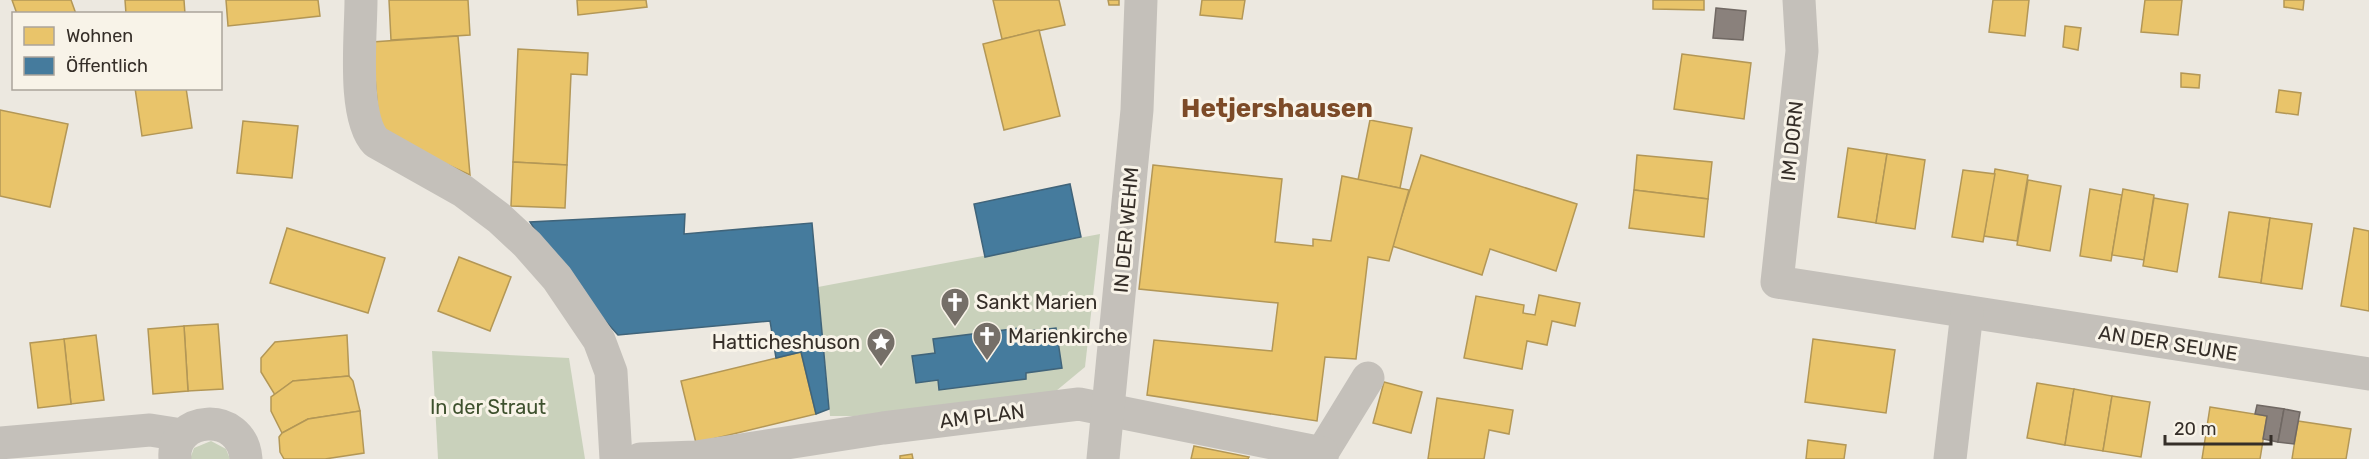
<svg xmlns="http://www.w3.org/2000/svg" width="2369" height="459" font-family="Rubik,sans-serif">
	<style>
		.green { fill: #c9d1bb }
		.homes { fill: #e9c46a; stroke: #b39756; stroke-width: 1.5 }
		.public { fill: #457b9d; stroke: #40647a; stroke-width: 1.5 }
		.industry { fill: #8a817c; stroke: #706863; stroke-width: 1.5 }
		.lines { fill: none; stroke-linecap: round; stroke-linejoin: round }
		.minor { stroke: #c4c0ba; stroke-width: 33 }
		.tertiary { stroke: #c4c0ba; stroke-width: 33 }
		.labels { text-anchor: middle; stroke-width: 6; stroke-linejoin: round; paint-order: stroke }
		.street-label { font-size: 20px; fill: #352e28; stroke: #f8f3e8 }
		.poi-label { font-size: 20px; fill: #352e28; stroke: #f8f3e8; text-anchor: start }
		.park-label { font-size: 20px; fill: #3e512e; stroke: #f8f3e8 }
		.district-label { font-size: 26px; font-weight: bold; fill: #7d4b28; stroke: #f8f3e8 }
	</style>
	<rect width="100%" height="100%" fill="#ece8e0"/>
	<g class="green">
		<polygon points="1100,234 1085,367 1056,391 855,416 830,416 818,287"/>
		<polygon points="432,351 569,358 585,459 438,459"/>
		<polygon points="211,441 226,449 230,459 190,459 194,448"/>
	</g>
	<g class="homes">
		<polygon points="12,0 71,0 76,14 17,14"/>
		<polygon points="125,0 184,0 185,14 126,14"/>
		<polygon points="226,0 318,0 320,16 228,26"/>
		<polygon points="389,0 468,0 470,35 391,40"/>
		<polygon points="577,0 646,0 647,7 578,15"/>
		<polygon points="993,0 1059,0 1065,25 1002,39"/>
		<polygon points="1108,0 1119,0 1119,5 1109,5"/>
		<polygon points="1202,0 1245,0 1242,19 1200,15"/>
		<polygon points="1653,0 1704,0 1704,10 1653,9"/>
		<polygon points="1993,0 2029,0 2025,36 1989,32"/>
		<polygon points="2145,0 2182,0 2178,35 2141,32"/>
		<polygon points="2284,0 2304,0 2303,10 2284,7"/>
		<polygon points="2065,26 2081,28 2078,50 2063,47"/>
		<polygon points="1039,30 1060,116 1004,130 983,44"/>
		<polygon points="458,36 470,175 411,148 379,125 372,42"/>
		<polygon points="518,49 588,53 587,75 571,74 567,165 513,162"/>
		<polygon points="1682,54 1751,63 1744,119 1674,109"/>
		<polygon points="2181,73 2200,75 2199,88 2181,87"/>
		<polygon points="135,88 186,88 192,128 142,136"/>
		<polygon points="2279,90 2301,93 2298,115 2276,112"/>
		<polygon points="0,110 68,124 50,207 0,196"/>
		<polygon points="1370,120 1412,128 1400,188 1358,180"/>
		<polygon points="243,121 298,126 292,178 237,173"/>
		<polygon points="1848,148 1887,154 1876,223 1838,217"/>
		<polygon points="1887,154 1925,160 1915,229 1876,223"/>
		<polygon points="1421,155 1577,204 1556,271 1490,249 1482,275 1392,246"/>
		<polygon points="1637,155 1712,162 1708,199 1634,190"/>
		<polygon points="513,162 567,165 565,208 511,206"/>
		<polygon points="1153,165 1282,179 1275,242 1313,246 1313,239 1331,241 1342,176 1409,190 1389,261 1368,257 1356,359 1325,357 1317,421 1147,395 1154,340 1272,351 1278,303 1139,289"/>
		<polygon points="1995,169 2028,175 2017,241 1984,236"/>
		<polygon points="1963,170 1995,174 1983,242 1952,237"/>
		<polygon points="2028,180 2061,186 2050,251 2017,245"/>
		<polygon points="2090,189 2122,195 2111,261 2080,256"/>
		<polygon points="2123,189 2154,195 2144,260 2112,255"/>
		<polygon points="1634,190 1708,199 1704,237 1629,228"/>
		<polygon points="2154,198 2188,204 2177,272 2143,266"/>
		<polygon points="2229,212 2270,218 2261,283 2219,277"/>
		<polygon points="2270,218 2312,224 2302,289 2261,283"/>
		<polygon points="287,228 385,258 368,313 270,283"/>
		<polygon points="2354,228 2369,231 2369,311 2341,306"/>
		<polygon points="459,257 511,277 490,331 438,311"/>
		<polygon points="1539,295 1580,303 1575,326 1552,321 1547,345 1527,341 1522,369 1464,358 1476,296 1524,305 1523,313 1535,315"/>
		<polygon points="218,324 223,389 188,391 184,326"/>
		<polygon points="184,326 188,391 153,394 148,329"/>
		<polygon points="96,335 104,400 71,404 64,339"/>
		<polygon points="347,335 349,376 293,381 275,395 261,372 261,358 275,342"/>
		<polygon points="64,339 71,404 38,408 30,343"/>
		<polygon points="1813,339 1895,350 1886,413 1805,402"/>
		<polygon points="801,352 816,414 696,443 681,381"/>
		<polygon points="349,376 353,381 360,411 308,419 282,433 271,411 271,397 293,381"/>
		<polygon points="1384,382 1422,392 1411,433 1373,423"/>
		<polygon points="2037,383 2074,389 2065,445 2027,438"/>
		<polygon points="2074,389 2112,396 2103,451 2065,445"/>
		<polygon points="2112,396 2150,402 2141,457 2103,451"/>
		<polygon points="1437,398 1513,410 1509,434 1489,430 1484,459 1428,459"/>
		<polygon points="2210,407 2267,416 2260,459 2202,459"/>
		<polygon points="360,411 364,453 325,459 284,459 280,452 279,437 282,433 308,419"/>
		<polygon points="2298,421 2351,429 2346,459 2292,459"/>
		<polygon points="1808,440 1846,445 1844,459 1806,459"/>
		<polygon points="1194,446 1249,457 1248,459 1191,459"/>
		<polygon points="912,454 913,459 900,459 900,456"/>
	</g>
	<g class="public">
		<polygon points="1070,184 1081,237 985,257 974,204"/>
		<polygon points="685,214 684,234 812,223 829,409 816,414 801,352 776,358 770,321 618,335 562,273 530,222"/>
		<polygon points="1020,328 1020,332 1056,328 1062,368 1026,373 1026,379 939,390 938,380 916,383 912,356 935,353 933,339"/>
	</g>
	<g class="industry">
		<polygon points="1716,8 1746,11 1743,40 1713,38"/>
		<polygon points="2257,405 2284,409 2278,442 2263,439 2267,416 2255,414"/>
		<polygon points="2284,409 2300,412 2294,444 2278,442"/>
	</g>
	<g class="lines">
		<g class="minor">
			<path d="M 361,0 C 361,35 352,117 376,142 L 463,191 L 499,218 L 527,244 L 557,278 L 599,340 L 611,372 L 616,459"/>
			<polyline points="1799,0 1802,51 1777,282 2369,374"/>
			<polyline points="0,443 150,430 182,435"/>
			<polyline points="1322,453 1368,378"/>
			<path d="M 175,459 C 171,416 242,409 246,459"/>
			<polyline points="640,459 696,457 883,428 1079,404 1322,453 1322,459"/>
			<polyline points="1950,459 1967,312"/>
		</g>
		<polyline class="tertiary" points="1103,459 1137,110 1141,0"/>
	</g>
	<defs>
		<g id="church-pin" transform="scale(1.5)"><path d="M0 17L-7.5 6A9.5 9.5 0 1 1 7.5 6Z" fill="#756f68" stroke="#f8f3e8"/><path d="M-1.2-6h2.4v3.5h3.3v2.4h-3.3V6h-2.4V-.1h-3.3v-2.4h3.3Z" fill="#fff"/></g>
		<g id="sight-pin" transform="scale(1.5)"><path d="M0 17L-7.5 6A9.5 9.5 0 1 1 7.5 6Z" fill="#756f68" stroke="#f8f3e8"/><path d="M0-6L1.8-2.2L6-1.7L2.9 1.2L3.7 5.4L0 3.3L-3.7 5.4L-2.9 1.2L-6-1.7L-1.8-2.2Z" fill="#fff"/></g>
	</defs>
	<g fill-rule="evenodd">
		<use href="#church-pin" x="955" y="302"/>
		<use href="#church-pin" x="987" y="336"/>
		<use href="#sight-pin" x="881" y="342"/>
	</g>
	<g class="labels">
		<g class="street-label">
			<text transform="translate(1792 141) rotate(-84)" y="7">IM DORN</text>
			<text transform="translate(1126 230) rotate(-85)" y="7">IN DER WEHM</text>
			<text transform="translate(2168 343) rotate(9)" y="7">AN DER SEUNE</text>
			<text transform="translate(982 416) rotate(-7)" y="7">AM PLAN</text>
		</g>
		<g class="poi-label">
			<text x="976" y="309">Sankt Marien</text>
			<text x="1008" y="343">Marienkirche</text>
			<text x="860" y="349" text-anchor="end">Hatticheshuson</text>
		</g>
		<g class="park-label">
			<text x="488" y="414">In der Straut</text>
		</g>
		<g class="district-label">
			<text x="1277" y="117">Hetjershausen</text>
		</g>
	</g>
	<rect x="12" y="12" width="210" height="78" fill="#f8f3e8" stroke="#aaa49b" stroke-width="1.5"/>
	<rect x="24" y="27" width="30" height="18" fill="#e9c46a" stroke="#aaa49b" stroke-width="1.5"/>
	<text x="66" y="42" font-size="18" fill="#352e28">Wohnen</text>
	<rect x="24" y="57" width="30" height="18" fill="#457b9d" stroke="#aaa49b" stroke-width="1.5"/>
	<text x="66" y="72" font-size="18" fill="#352e28">Öffentlich</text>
	<path d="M2165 435v9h106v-9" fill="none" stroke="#352e28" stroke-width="3"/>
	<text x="2174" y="435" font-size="18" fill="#352e28" stroke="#f8f3e8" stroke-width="4.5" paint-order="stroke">20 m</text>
</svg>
